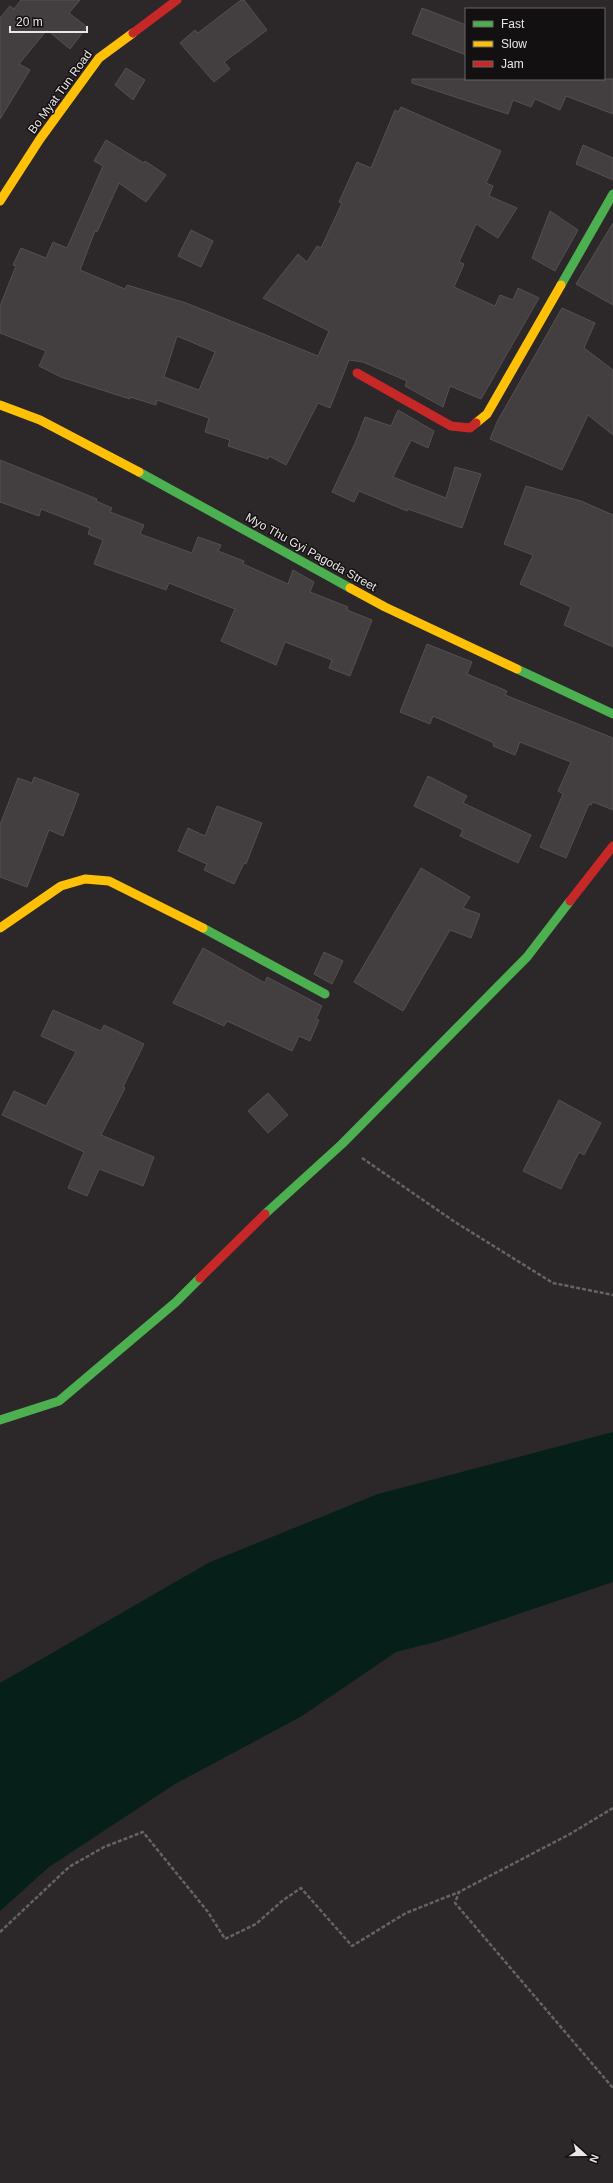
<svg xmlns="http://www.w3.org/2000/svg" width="613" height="2183" font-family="Arial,sans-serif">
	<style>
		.water { fill: #062019 }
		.building { fill: #433f41; stroke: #545052; fill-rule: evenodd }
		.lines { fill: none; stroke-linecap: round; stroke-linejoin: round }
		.path { stroke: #656464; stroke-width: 2.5; stroke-dasharray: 4 2; stroke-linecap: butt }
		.fast { stroke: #4caf50; stroke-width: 9 }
		.slow { stroke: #ffc107; stroke-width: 9 }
		.jam { stroke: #c62828; stroke-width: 9 }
		.labels { text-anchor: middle; stroke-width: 3; stroke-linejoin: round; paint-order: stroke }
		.street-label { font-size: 12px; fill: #ebe5e7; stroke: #131011 }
	</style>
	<rect width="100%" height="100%" fill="#2c2729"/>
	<polygon class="water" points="613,1432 613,1582 439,1641 396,1652 302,1716 175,1784 49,1867 0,1911 0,1683 210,1562 378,1494"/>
	<g class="building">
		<polygon points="21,0 80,0 69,13 87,27 70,49 47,30 19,64 30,70 0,119 0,18 10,6 14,9"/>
		<polygon points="241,0 244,0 267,30 224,62 230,69 214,82 180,43 195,30 198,33"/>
		<polygon points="422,8 466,25 466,55 412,34"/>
		<polygon points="126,68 145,80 133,100 115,85"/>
		<polygon points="412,79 613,79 613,114 566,96 560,110 535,99 531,107 513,100 508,114 412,83"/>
		<path d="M 401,107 L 501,151 L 486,183 L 493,186 L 489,196 L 517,208 L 498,238 L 476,224 L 459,262 L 464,264 L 454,287 L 495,306 L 500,295 L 513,300 L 518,288 L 539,298 L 481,399 L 450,386 L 443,407 L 405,386 L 407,381 L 363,362 L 349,360 L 330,408 L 318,403 L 286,465 L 269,456 L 268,459 L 228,446 L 230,440 L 205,432 L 209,418 L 157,400 L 156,405 L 130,397 L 130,399 L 61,377 L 39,366 L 46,351 L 0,333 L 0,306 L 16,266 L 13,265 L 21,248 L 46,258 L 53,242 L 67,248 L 103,166 L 94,161 L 106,140 L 144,163 L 145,161 L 166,175 L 146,202 L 119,183 L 97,232 L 95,231 L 80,270 L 125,289 L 127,285 L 186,303 L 318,356 L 329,331 L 263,298 L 298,254 L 307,262 L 317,246 L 321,248 L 342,203 L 339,202 L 357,162 L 371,168 L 395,110 L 398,112 ZM 177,336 L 215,352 L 199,390 L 164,377 Z"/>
		<polygon points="583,145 613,158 613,180 576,164"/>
		<polygon points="550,211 578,230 555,271 532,258"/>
		<polygon points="613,223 613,305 576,284"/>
		<polygon points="191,230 213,241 201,267 178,256"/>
		<polygon points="562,308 595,323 584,348 613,370 613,435 588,415 562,470 490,439 498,420"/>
		<polygon points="398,410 434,431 428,448 411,440 393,477 446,498 455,467 481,474 462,528 408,509 407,511 359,491 354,502 332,492 356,441 365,417 391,426"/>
		<polygon points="0,460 97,499 96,501 112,508 110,512 144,525 140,534 192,553 198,537 221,545 218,551 244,561 243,564 288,584 293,570 314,582 310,592 348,607 347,610 372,620 350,676 329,668 332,660 285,642 276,665 221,641 235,609 169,583 166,590 94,564 103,540 88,534 90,528 41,509 39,516 0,502"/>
		<polygon points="526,486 581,501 613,515 613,647 564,625 571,607 520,584 533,555 504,544"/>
		<polygon points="427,644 472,662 467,674 507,691 505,695 613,738 613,810 593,802 591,805 589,804 566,858 540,847 563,794 558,791 571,762 520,742 515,755 493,746 494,743 433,716 430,724 400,712"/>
		<polygon points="428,776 467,796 463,803 531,835 518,863 460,836 463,830 414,806"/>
		<polygon points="34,777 79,794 63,836 49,830 27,887 0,877 0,825 18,778 32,783"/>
		<polygon points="217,806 262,823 246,864 244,863 234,884 204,870 207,864 178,851 188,828 205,836"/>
		<polygon points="421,868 470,897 463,908 480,914 471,938 450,930 403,1011 354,982"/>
		<polygon points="203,948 265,983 267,977 322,1006 316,1019 319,1020 310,1041 299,1036 292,1051 227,1021 224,1026 173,1003"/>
		<polygon points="324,952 343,961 332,984 314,974"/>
		<polygon points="53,1010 101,1031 104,1025 144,1044 123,1087 125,1088 101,1135 154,1157 143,1186 99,1169 87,1196 68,1188 84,1152 2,1115 14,1091 46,1106 76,1052 41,1036"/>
		<polygon points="268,1093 288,1115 268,1133 248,1111"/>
		<polygon points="559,1100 601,1123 584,1155 579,1152 561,1189 523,1171"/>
	</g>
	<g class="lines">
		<g class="path">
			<polyline points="362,1158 455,1222 553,1283 613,1295"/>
			<polyline points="613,1808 570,1834 459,1892 455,1903 613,2088"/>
			<polyline points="0,1932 69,1867 104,1847 143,1832 208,1912 225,1939 256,1924 282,1901 301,1888 352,1946 406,1913 459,1892"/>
		</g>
		<g class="fast">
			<polyline points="561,285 613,194"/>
			<polyline points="139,472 350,588"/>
			<polyline points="517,669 613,714"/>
			<polyline points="203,928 325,994"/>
			<polyline points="265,1214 342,1144 527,957 570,901"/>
			<polyline points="0,1420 59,1401 176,1302 200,1278"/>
		</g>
		<g class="slow">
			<polyline points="0,201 40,139 99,58 133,33"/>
			<polyline points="0,405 40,420 139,472"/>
			<polyline points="476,423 487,414 561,285"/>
			<polyline points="350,588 385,607 517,669"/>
			<polyline points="0,928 61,886 85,879 109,881 203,928"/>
		</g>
		<g class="jam">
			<polyline points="133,33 177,0"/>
			<polyline points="357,373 451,426 470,428 476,423"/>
			<polyline points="570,901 613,846"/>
			<polyline points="200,1278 265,1214"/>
		</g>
	</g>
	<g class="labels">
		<g class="street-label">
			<text transform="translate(60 92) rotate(-54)" y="4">Bo Myat Tun Road</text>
			<text transform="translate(311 552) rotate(29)" y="4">Myo Thu Gyi Pagoda Street</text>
		</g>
	</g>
	<rect x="465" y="8" width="140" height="72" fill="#131011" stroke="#696567"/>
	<rect x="473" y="21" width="20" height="6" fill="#4caf50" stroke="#696567"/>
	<text x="501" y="28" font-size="12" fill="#ebe5e7">Fast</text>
	<rect x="473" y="41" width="20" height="6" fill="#ffc107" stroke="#696567"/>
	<text x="501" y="48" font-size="12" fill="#ebe5e7">Slow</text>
	<rect x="473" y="61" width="20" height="6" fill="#c62828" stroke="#696567"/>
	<text x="501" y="68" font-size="12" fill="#ebe5e7">Jam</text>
	<g transform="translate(585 2155) rotate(111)" stroke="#131011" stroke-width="3" paint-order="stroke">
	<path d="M0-3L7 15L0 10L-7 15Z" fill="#ebe5e7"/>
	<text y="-6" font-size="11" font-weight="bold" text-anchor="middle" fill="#ebe5e7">N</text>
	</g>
	<path d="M10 26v6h77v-6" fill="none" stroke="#ebe5e7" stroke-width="2"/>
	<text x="16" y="26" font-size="12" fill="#ebe5e7" stroke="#131011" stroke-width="3" paint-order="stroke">20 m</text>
</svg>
